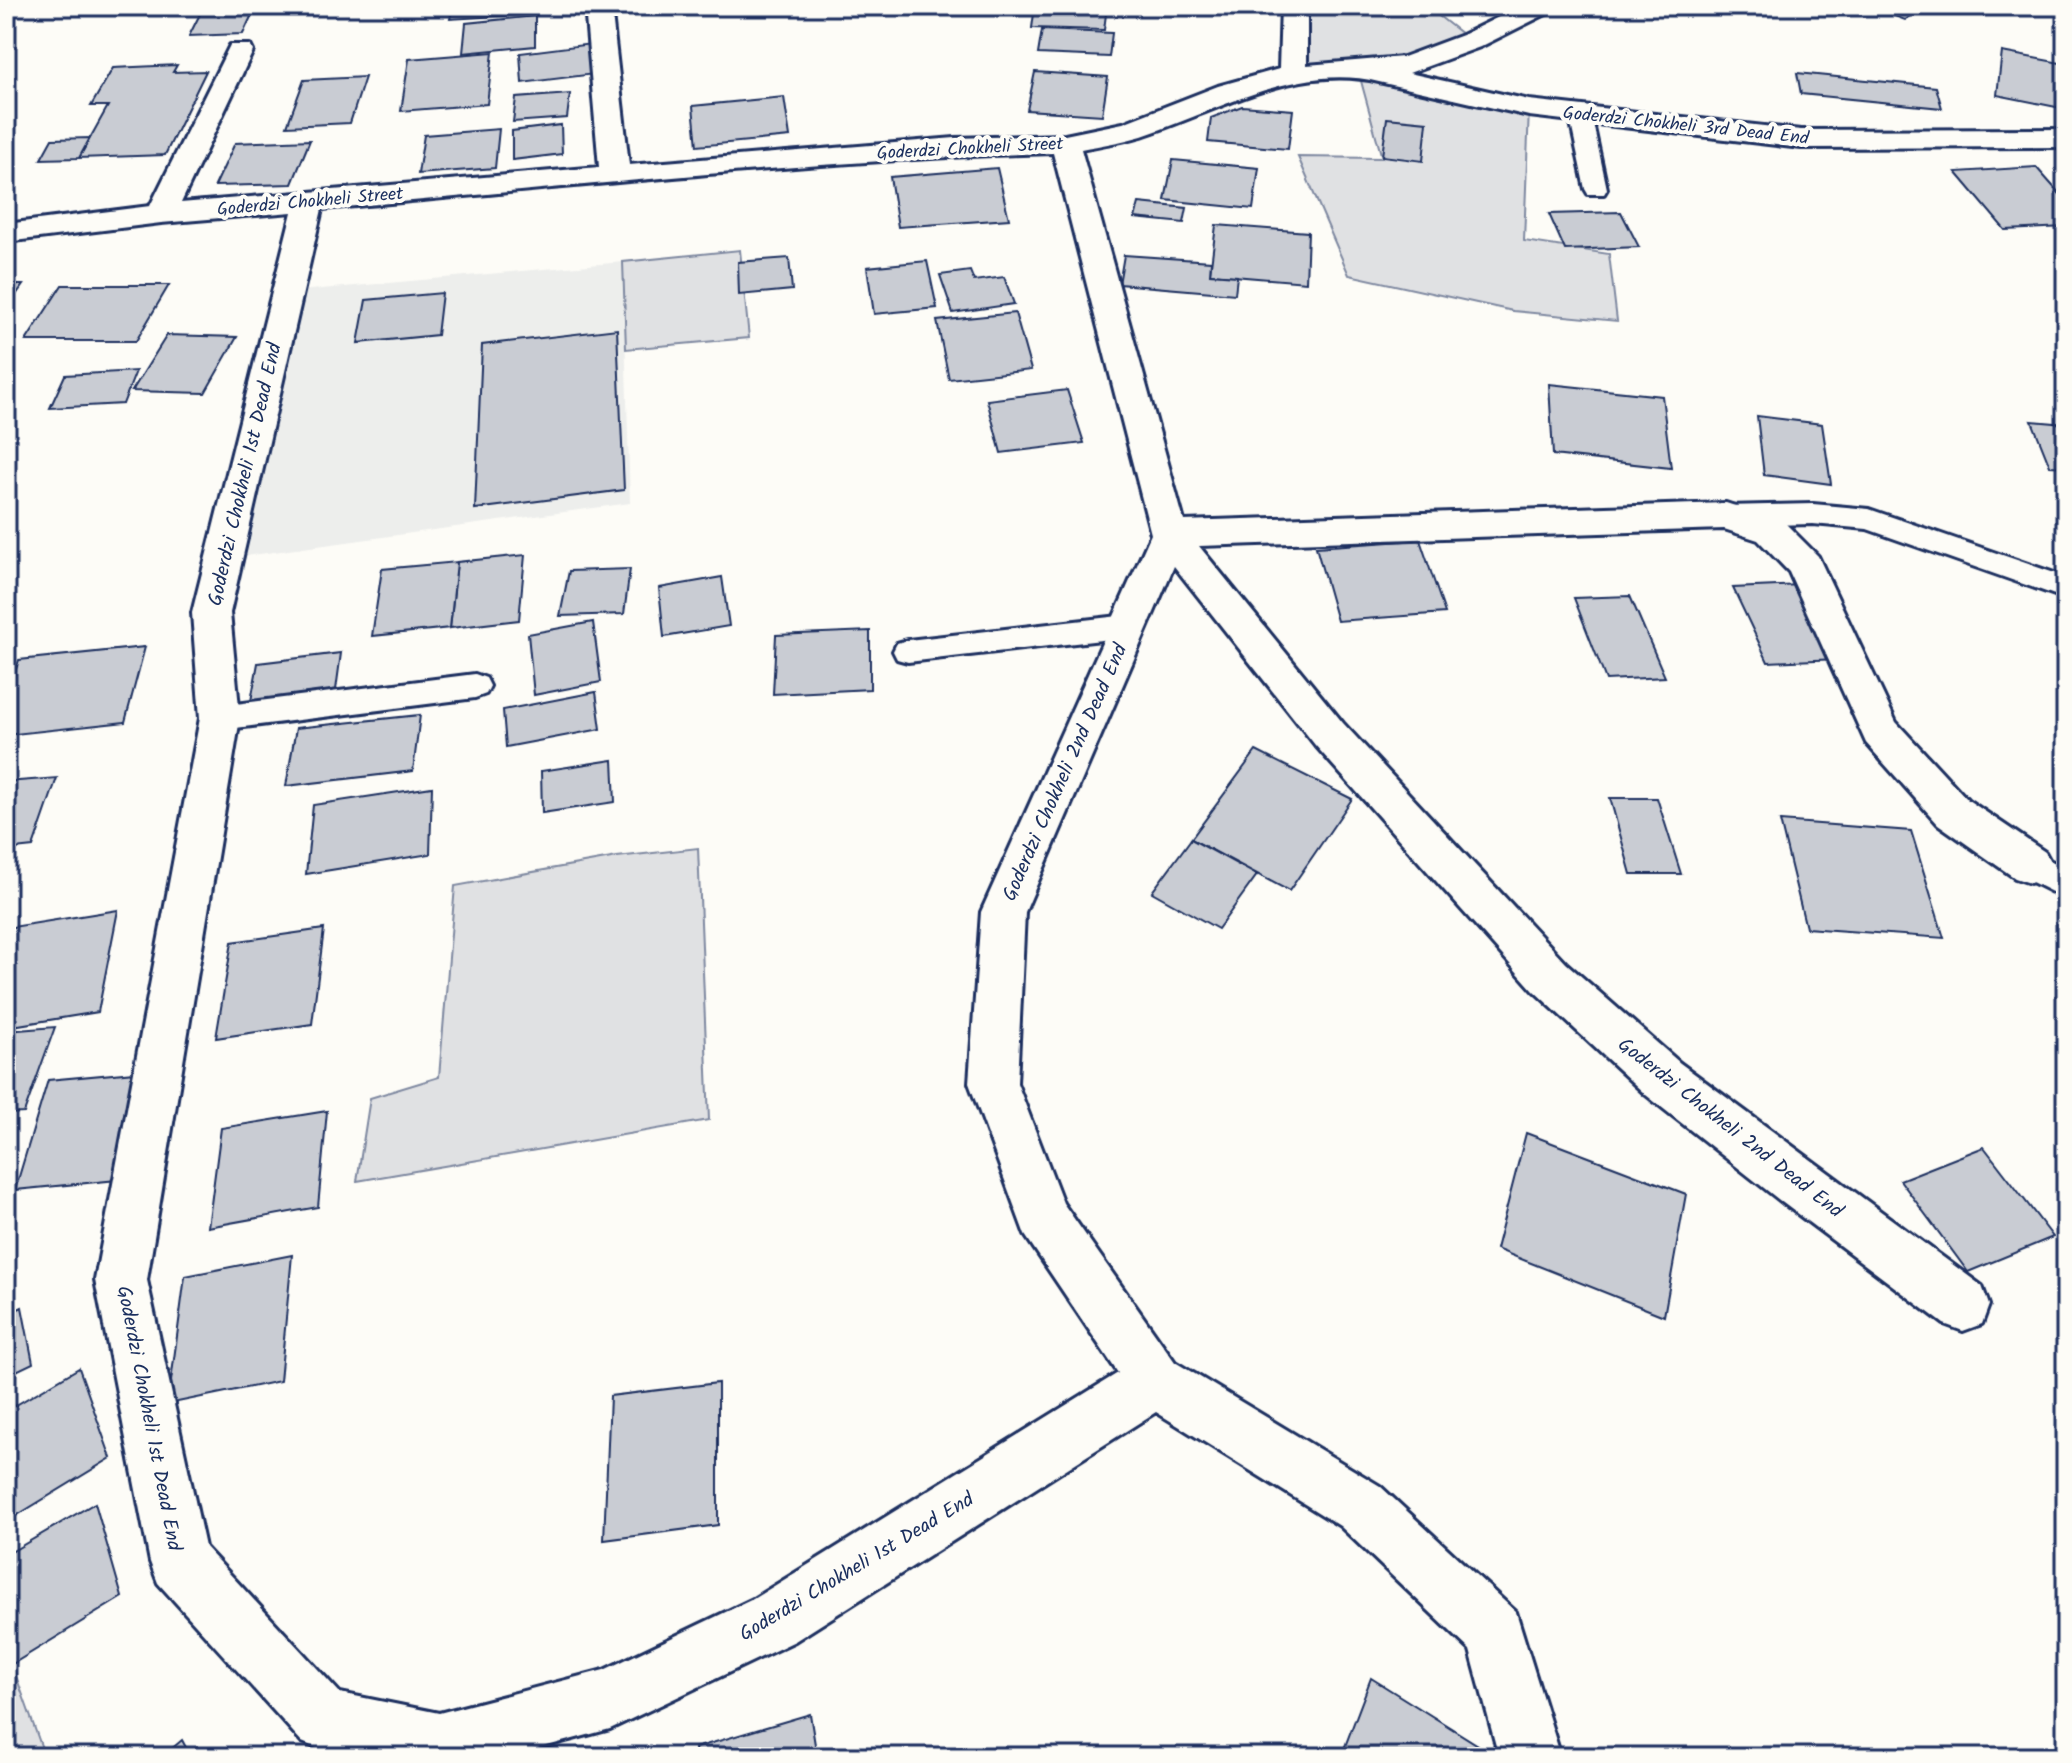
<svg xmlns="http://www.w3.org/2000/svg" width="2072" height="1763" font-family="Kalam,sans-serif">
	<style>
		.built { fill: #edeeec }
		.green { fill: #e0e1e3; stroke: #7e88a0; stroke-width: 2 }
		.building { fill: #c9ccd3; stroke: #1b2f5e; stroke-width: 2 }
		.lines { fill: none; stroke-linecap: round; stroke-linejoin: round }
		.service-casing { stroke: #1b2f5e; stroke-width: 6 }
		.minor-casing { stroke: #1b2f5e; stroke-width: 6 }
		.service { fill: #fdfcf7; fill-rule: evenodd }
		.minor { fill: #fdfcf7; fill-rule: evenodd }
		.labels { text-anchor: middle; stroke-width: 8; stroke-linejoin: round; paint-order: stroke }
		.far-street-label { font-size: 18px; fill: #1b2f5e; stroke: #fdfcf7 }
		.street-label { font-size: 20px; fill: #1b2f5e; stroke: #fdfcf7 }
	</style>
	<rect width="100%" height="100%" fill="#fdfcf7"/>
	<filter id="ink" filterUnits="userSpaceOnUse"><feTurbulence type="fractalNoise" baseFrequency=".0125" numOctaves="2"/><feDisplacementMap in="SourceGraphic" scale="16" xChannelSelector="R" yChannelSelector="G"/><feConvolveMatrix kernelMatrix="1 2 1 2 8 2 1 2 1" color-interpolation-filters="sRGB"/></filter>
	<g filter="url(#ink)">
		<polygon class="built" points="623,262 630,503 224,559 288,292"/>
		<g class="green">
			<polygon points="1294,6 1426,6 1471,41 1362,69 1529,108 1524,241 1609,254 1617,321 1513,311 1349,275 1298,157 1382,158 1358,70 1293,74"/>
			<polygon points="740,250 749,338 626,349 623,262"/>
			<polygon points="698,848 709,1120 357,1181 370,1098 439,1077 455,886 617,857"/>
			<polygon points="6,1648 45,1757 6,1757"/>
		</g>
		<g class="building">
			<polygon points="204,6 256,6 243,34 189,36"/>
			<polygon points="453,6 516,6 514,15 450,19"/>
			<polygon points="1035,6 1107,6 1104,30 1032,28"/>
			<polygon points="1868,6 1926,6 1905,20"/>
			<polygon points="535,16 535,46 463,53 466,23"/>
			<polygon points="1042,30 1112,33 1109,57 1038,54"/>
			<polygon points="599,43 603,73 522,83 520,53"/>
			<polygon points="493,52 487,104 401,111 409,59"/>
			<polygon points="2002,52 2066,64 2066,109 1997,95"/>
			<polygon points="177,65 173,72 206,71 165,155 79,158 108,106 91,106 113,68"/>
			<polygon points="1035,72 1108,77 1102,115 1027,110"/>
			<polygon points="1797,73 1936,87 1942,108 1801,94"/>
			<polygon points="365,77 350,123 287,126 304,80"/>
			<polygon points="570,94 567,118 513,122 516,98"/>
			<polygon points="784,97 790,137 697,146 693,106"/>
			<polygon points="1242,106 1293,110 1288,149 1208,142 1211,118"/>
			<polygon points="1387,118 1427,122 1423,161 1382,156"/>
			<polygon points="561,125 562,154 512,160 512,131"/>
			<polygon points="499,129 495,168 418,174 424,135"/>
			<polygon points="90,138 79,158 41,159 52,139"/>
			<polygon points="310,140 292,184 215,186 235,143"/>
			<polygon points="1173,160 1259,168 1253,209 1165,200"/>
			<polygon points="2036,167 2066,201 2066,227 2005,230 1956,172"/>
			<polygon points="997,168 1009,219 898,227 890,177"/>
			<polygon points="1139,203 1187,208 1184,223 1135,218"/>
			<polygon points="1621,212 1639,247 1565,250 1549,214"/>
			<polygon points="1216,225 1308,232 1306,282 1210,274"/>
			<polygon points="1124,255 1211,261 1210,274 1237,276 1235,294 1119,284"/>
			<polygon points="789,258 792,290 739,295 738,262"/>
			<polygon points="927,261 937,308 874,314 867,267"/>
			<polygon points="970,271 974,281 1004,277 1014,304 953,313 940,275"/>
			<polygon points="6,285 23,285 6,309"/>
			<polygon points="62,285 169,285 136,341 26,341"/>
			<polygon points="442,293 437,335 358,343 366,300"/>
			<polygon points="1015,313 1031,370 949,379 937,321"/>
			<polygon points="617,329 624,490 475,509 482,345"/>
			<polygon points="167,335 237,337 205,393 132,391"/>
			<polygon points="136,371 123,404 50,408 65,375"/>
			<polygon points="1549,384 1662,396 1671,468 1553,455"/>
			<polygon points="1067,390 1084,443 1001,453 987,400"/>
			<polygon points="1757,416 1822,424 1831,484 1764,475"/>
			<polygon points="2032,421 2066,424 2066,467 2050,466"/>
			<polygon points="1420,540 1445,613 1337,621 1316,547"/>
			<polygon points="525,555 519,620 450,628 457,562"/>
			<polygon points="457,562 450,628 372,636 382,569"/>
			<polygon points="630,569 624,614 560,616 569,571"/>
			<polygon points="722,577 729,626 664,637 659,588"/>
			<polygon points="1801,585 1838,659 1768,662 1733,588"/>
			<polygon points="1630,596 1665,677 1606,680 1574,598"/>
			<polygon points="593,622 601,682 534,695 528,634"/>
			<polygon points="870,631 870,689 773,694 776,635"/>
			<polygon points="145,647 125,722 6,735 6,700 19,660"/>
			<polygon points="341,653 336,690 251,701 258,663"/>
			<polygon points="596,692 601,729 506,747 503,710"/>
			<polygon points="420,715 413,771 286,786 296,728"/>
			<polygon points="1256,751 1352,799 1289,891 1191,839"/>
			<polygon points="613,760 615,802 542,813 541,771"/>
			<polygon points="57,778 33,847 6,850 6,782"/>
			<polygon points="432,787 430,854 306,874 313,805"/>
			<polygon points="1610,798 1657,798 1681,874 1631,874"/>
			<polygon points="1780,821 1911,831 1944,938 1806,928"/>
			<polygon points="1191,839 1257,875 1218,929 1152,892"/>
			<polygon points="118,910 98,1012 6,1027 6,928"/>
			<polygon points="324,929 312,1024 216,1038 232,942"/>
			<polygon points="55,1027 24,1113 6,1114 6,1031"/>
			<polygon points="146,1071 117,1180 15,1190 48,1080"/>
			<polygon points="327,1111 318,1207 208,1227 221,1128"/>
			<polygon points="1526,1133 1686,1194 1664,1316 1496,1249"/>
			<polygon points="1984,1147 2053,1237 1968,1272 1900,1180"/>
			<polygon points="292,1255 280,1381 168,1404 185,1276"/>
			<polygon points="22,1307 33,1363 6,1376 6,1315"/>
			<polygon points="79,1368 111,1458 6,1522 6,1411"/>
			<polygon points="718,1383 718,1525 604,1540 610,1396"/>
			<polygon points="95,1503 122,1597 6,1668 6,1555"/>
			<polygon points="1371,1678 1478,1745 1474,1757 1341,1757"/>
			<polygon points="810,1714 817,1757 696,1757 695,1748"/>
			<polygon points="182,1740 191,1757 162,1757"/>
		</g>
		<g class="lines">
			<g class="service-casing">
				<g id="service">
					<polygon points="1580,107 1591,114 1607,189 1604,194 1588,194 1585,189 1569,114"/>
					<polygon points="1813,504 1869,509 2066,577 2066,599 1867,529 1813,524 1726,526 1716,523 1712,516 1716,509 1726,506"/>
					<polygon points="1128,615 1139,618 1143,626 1139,634 1128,637 908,662 897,659 893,651 897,643 908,640"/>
					<polygon points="475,674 486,678 490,686 486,694 475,698 220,730 209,727 204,718 209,709 220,706"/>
					<polygon points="2030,851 2066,868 2066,899 2018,875 2013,865 2018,855"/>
				</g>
			</g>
			<g class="minor-casing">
				<path id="minor" d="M 585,6 L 611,6 L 629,165 L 955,138 L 1065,135 L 1123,123 L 1218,86 L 1279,69 L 1281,6 L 1307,6 L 1307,65 L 1403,57 L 1462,35 L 1521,6 L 1554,6 L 1550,12 L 1480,47 L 1409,73 L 1529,100 L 1801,130 L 2066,129 L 2066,147 L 1801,148 L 1529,116 L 1379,82 C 1298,62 1218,111 1142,136 C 1122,142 1101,145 1081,149 L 1184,521 L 1726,503 L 1784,522 L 1818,556 L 1896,722 L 1968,800 L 2045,852 L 2052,865 L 2045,878 L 2030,883 L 2015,878 L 1938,824 L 1866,743 L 1789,572 L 1758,540 L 1724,529 L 1199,546 L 1343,723 L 1566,963 L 1680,1063 L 1982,1286 L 1989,1305 L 1982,1324 L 1963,1331 L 1944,1324 L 1783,1203 L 1646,1095 L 1534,991 L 1315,745 L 1174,566 L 1025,912 L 1017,1083 L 1063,1203 L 1175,1362 L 1380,1486 L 1516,1612 L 1561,1757 L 1499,1757 L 1470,1650 L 1340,1526 L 1156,1412 L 795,1641 L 610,1729 L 506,1757 L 354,1757 L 324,1751 L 302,1742 L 158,1583 L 150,1562 L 95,1280 L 200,718 L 192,613 L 292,212 L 161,223 L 6,242 L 6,224 L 150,206 L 227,51 L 230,45 L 250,45 L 253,51 L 181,203 L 599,167 ZM 1053,153 L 1151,534 L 981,912 L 969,1083 L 1025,1235 L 1118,1373 L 753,1599 L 604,1670 L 439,1713 L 340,1693 L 205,1547 L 147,1280 L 240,718 L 230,613 L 322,209 C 566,188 809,160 1053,153 Z"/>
			</g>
			<use href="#service" class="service"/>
			<use href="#minor" class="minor"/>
		</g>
	</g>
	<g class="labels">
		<g class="far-street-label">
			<text transform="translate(1686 125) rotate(6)" y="6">Goderdzi Chokheli 3rd Dead End</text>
			<text transform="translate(970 148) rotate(-3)" y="6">Goderdzi Chokheli Street</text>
			<text transform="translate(310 201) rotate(-5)" y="6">Goderdzi Chokheli Street</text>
		</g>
		<g class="street-label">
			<text transform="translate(244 474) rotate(-77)" y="7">Goderdzi Chokheli 1st Dead End</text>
			<text transform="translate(1064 772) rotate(-66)" y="7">Goderdzi Chokheli 2nd Dead End</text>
			<text transform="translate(1731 1127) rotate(38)" y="7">Goderdzi Chokheli 2nd Dead End</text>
			<text transform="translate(150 1418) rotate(79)" y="7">Goderdzi Chokheli 1st Dead End</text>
			<text transform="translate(856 1566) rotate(-31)" y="7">Goderdzi Chokheli 1st Dead End</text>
		</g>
	</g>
	<rect width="2072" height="1763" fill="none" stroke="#fdfcf7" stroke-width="32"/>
	<rect x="16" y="16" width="2040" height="1731" fill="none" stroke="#1b2f5e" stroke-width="3" filter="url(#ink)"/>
</svg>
